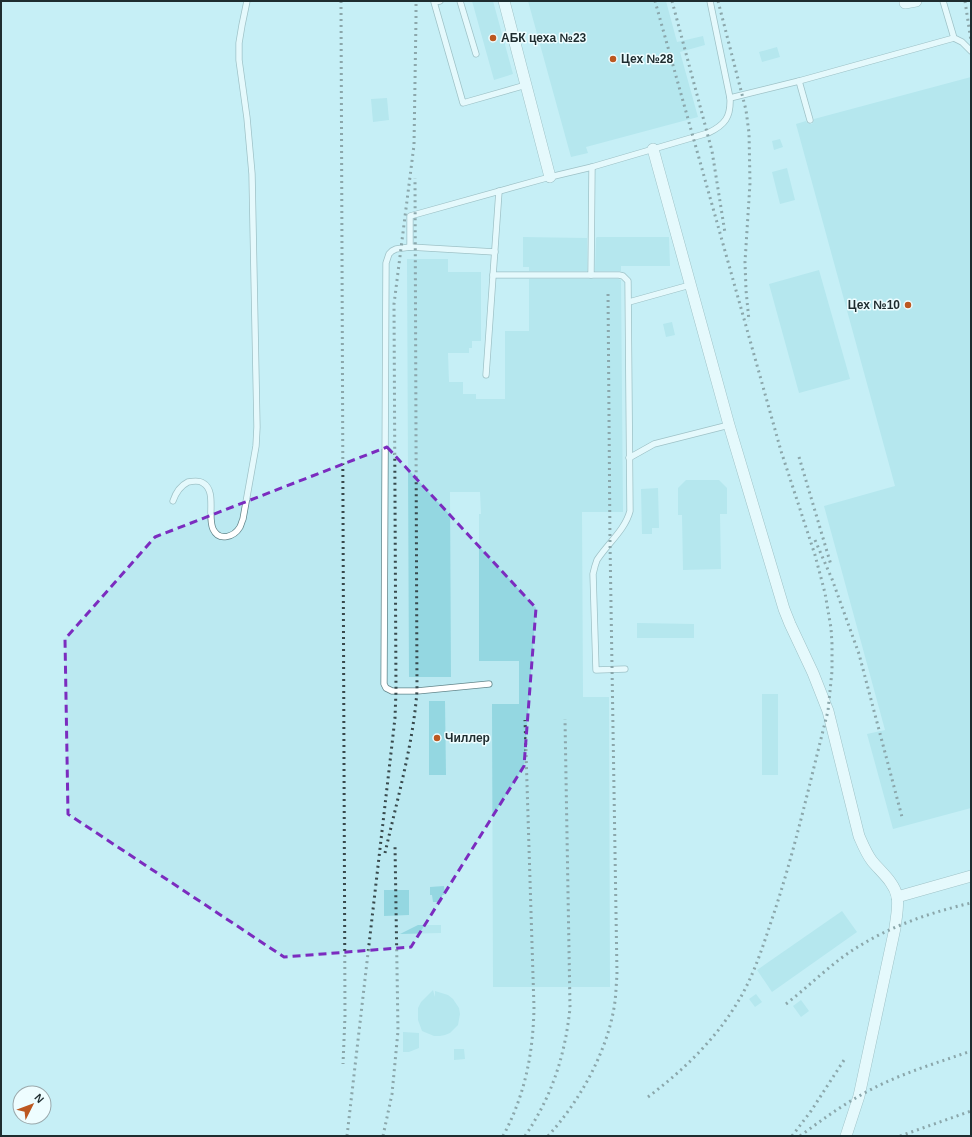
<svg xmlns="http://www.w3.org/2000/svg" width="972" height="1137" font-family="Arial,sans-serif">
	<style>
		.built { fill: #bbe9f1; fill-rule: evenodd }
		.building { fill: #94d7e1 }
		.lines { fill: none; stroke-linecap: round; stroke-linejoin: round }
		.service-casing { stroke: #63868b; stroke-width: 7 }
		.minor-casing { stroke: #63868b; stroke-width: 12 }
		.service { stroke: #fff; stroke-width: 5.5 }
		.minor { stroke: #fff; stroke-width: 11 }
		.rail { stroke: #38494c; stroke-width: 3; stroke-dasharray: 2 4; stroke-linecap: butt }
		.marked { fill: none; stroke: #7b2cbf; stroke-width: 3; stroke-dasharray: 8 5; stroke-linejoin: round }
		.poi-dot { fill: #bc5821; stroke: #eefdff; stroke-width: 1.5 }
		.labels { text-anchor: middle; stroke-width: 3; stroke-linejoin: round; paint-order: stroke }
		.poi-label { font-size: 12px; font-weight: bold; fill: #1e2c2f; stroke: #eefdff; text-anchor: start }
	</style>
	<rect width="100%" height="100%" fill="#cff4fa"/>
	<path class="built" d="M 1,1 L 971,1 L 971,1136 L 1,1136 ZM 20,1093 L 44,1093 L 44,1117 L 20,1117 Z"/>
	<g class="building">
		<polygon points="472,1 493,1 513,74 494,80"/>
		<polygon points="528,1 666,1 677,42 703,36 705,45 680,52 698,117 586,147 588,153 571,157"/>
		<polygon points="777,47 780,57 762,62 759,52"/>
		<polygon points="971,77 971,808 893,829 867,734 885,730 824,506 895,486 796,124 806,121 807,123 811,124 813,123 814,119"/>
		<polygon points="387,98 389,120 373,122 371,99"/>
		<polygon points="780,139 783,147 774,150 772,141"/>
		<polygon points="787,168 795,200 780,204 772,172"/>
		<polygon points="523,237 587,238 587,271 529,271 529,267 523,267"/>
		<polygon points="597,237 669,237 670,266 621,266 621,271 595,271 596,238"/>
		<polygon points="407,259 448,259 448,272 481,272 481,341 472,341 472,348 469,348 469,353 448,353 449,382 463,382 463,394 476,394 476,399 505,399 505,331 529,331 529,279 618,279 621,280 623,512 582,512 583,697 609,697 610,987 493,987 492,704 519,704 519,661 479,661 479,514 481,514 480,492 450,492 451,677 409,677"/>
		<polygon points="819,270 850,379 799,393 769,284"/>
		<polygon points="672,322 675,335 666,337 663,324"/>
		<polygon points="686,480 719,480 727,488 727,514 720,514 721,569 683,570 682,515 678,515 678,488"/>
		<polygon points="658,488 659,528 652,528 652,534 642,534 641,489"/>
		<polygon points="637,623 694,624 694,638 637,638"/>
		<rect x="762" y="694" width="16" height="81"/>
		<polygon points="429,701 445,701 446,775 429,775"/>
		<polygon points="444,886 445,895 442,895 442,902 433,902 432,895 430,895 430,887"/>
		<polygon points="384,890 409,890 409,915 384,916"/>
		<polygon points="842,911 857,932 772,992 757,970"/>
		<polygon points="418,925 441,925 441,933 400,934"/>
		<polygon points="433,990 435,997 435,991 448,995 453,999 459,1008 460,1014 458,1025 450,1033 445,1035 440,1036 434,1036 422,1031 418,1020 418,1008 421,1002"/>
		<polygon points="756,994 762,1002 755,1007 749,999"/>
		<polygon points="801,1000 809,1011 801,1017 793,1006"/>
		<polygon points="403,1032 419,1033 419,1048 409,1052 403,1052"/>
		<polygon points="454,1049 464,1049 465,1059 454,1060"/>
	</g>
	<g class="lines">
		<g class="service-casing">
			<g id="service">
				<polyline points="440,1 434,2 463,103 526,85"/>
				<polyline points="460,1 476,54"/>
				<polyline points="943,1 954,38 962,42 971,51"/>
				<polyline points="799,81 810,120"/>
				<polyline points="730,98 799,81 954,38"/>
				<path d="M 410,247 L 410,216 L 550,177 L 592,167 L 708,133 C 725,125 731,117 730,98 L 710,1"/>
				<path d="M 493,275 L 619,275 L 623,276 L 628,281 L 630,511 C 625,530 608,543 597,560 L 595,566 L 593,574 L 596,670 L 625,669"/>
				<polyline points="591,275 592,167"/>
				<polyline points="629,302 690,285"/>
				<polyline points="486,375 499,191"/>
				<polyline points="629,458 654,444 729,425"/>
				<path d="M 173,501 C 176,492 180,486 188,482 C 193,481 199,480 203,483 C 217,491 207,516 213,529 C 219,542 234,537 240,527 C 241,525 242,521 243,519 L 256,446 L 257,427 L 252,174 L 247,118 L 239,60 L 239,43 L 242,25 L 247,1"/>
				<polyline points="489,684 417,691 392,691 386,688 384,684 386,263 389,254 392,251 396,249 410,247 495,252"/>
			</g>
		</g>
		<g class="minor-casing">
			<g id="minor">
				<polyline points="504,1 550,177"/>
				<polyline points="905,3 916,1"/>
				<path d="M 653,149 L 729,425 L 784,609 L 790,624 L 813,673 L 828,711 L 859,836 C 863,845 866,853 872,861 C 881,872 894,882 897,896 C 899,906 896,918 895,928 L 859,1096 L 846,1136"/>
				<polyline points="897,897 971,876"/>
			</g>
		</g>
		<use href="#service" class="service"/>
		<use href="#minor" class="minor"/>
		<g class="rail">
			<polyline points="341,1 345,1016 343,1064"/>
			<polyline points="672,1 712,151 725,233"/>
			<polyline points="718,1 746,110 749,133 750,183 745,262 746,290 749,321"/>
			<polyline points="965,1 971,41"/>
			<polyline points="799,457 831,565"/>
			<polyline points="815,540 832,579 859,654 902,817"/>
			<path d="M 385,853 C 397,800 413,745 417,691 L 415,178"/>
			<path d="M 786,1004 C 805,989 822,973 840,959 C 879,930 924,914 971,903"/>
			<path d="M 648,1097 C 681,1072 712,1043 734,1008 C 752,981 762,949 772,919 C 795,851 810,781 828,711 L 832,671 L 832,644 L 831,628 L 825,593 L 815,555 L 781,451 L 655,1"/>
			<polyline points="347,1136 395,718 396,691 394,304 414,145 416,18 416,1"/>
			<polyline points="383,1136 392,1094 398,1031 395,845"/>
			<path d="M 503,1136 C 525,1095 533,1054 534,1008 L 525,720"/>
			<path d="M 525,1136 C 552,1096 565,1056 570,1008 L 565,719"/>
			<path d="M 548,1136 C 579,1102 606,1054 614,1008 C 616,997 616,986 617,975 L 610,543 L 608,291"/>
			<polyline points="792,1136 811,1111 846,1057"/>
			<path d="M 800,1136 C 823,1119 845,1103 870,1090 C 902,1073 937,1063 971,1051"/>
			<polyline points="900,1136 971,1111"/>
		</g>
	</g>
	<path d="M0 0H972V1137H0ZM 387,447 L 536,608 L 524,766 L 411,947 L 284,957 L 68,814 L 65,639 L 155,537 Z" fill="#cff4fa" fill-opacity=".55" fill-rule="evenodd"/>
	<path class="marked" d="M 387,447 L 536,608 L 524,766 L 411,947 L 284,957 L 68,814 L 65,639 L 155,537 Z"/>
	<g class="poi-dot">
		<circle cx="493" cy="38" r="4"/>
		<circle cx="613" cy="59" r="4"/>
		<circle cx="908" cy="305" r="4"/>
		<circle cx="437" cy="738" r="4"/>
	</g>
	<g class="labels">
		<g class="poi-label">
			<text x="501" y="42">АБК цеха №23</text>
			<text x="621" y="63">Цех №28</text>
			<text x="900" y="309" text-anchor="end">Цех №10</text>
			<text x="445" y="742">Чиллер</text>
		</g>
	</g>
	<rect width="972" height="1137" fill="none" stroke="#1e2c2f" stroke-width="4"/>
	<g transform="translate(32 1105) rotate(48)"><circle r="19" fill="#eefdff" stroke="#9ba9ac"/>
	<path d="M0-3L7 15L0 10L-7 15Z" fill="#bc5821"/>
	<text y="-6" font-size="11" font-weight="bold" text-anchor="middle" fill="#1e2c2f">N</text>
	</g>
</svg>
